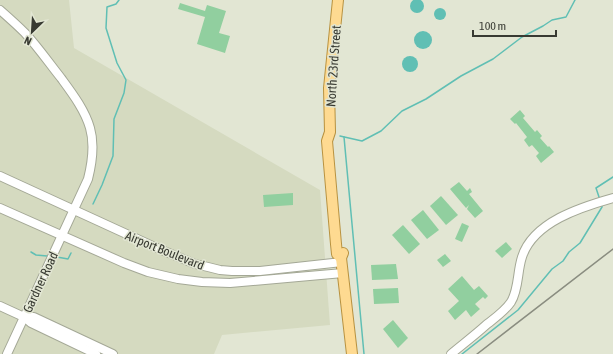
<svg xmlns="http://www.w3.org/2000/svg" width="613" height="354" font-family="'Asap Condensed',sans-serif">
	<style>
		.built { fill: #d5dac0 }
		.water { fill: #60bfb4 }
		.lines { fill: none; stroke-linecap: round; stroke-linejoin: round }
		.stream { stroke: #60bfb4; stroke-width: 1.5 }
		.building { fill: #91cf9f }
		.minor-casing { stroke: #a4a896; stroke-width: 10 }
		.major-casing { stroke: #b89240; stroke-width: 12 }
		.minor { stroke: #fff; stroke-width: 8 }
		.major { stroke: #feda91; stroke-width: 10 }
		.rail { stroke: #8a8d80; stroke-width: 1.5 }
		.labels { text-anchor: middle; stroke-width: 3; stroke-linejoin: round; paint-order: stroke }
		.street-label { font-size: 13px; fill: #383a32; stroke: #e2e6d3 }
	</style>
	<rect width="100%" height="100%" fill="#e2e6d3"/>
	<polygon class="built" points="0,0 69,0 74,48 320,190 330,325 222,335 214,354 0,354"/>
	<g class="water">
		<circle cx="417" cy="6" r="7"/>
		<circle cx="440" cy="14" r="6"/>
		<circle cx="423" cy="40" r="9"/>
		<circle cx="410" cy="64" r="8"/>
	</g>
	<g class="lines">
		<g class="stream">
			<polyline points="340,136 362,141 381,131 402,111 426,99 461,76 493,59 522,37 543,26 552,20 566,17 575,0"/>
			<polyline points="344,137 364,354"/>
			<polyline points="599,197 596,188 613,177"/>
			<polyline points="93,204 102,185 113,156 114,119 124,93 126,80 117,63 106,28 107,7 116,4 119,0"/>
			<polyline points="31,252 36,255 47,256"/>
			<polyline points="57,257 68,259 71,253"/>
			<polyline points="462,354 518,310 552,269 563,261 569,252 580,243 602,207 602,206"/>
		</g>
	</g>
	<g class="building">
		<polygon points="180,3 205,11 207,5 226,11 219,33 230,36 225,53 197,44 205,17 178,9"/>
		<polygon points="520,110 525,116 523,118 535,132 537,130 542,136 540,138 548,147 549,146 554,152 541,163 536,156 539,153 532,145 529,147 524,140 527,137 516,123 515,124 510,119"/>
		<polygon points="459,182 467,191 470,188 472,192 469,194 483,211 475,218 467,209 469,205 466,208 450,189"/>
		<polygon points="293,193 293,205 264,207 263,195"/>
		<polygon points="441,196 458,215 446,225 430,206"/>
		<polygon points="423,210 439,230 427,239 411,220"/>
		<polygon points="462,223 469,226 462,242 455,239"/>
		<polygon points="403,225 420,244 409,254 392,235"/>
		<polygon points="506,242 512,249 502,258 495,251"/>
		<polygon points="445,254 451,261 443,267 437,260"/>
		<polygon points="396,264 398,279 372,280 371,265"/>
		<polygon points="462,276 474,290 479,286 488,296 485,299 483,297 475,304 480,309 471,317 466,310 455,320 448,311 459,301 448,289"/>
		<polygon points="398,288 399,303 374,304 373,289"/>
		<polygon points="393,320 408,338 398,348 383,329"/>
	</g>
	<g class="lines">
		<g class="minor-casing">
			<g id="minor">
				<path d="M 0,10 C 8,17 17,25 25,33 C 38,47 49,63 61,78 C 72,93 85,110 90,128 C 95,145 92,163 88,179 L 7,354"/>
				<polyline points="0,176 157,248 195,264 208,267 220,270 232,271 260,271 342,262"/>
				<polyline points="0,208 124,263 148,272 178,279 202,282 230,283 343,273"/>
				<polyline points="0,306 24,317 31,323 96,354"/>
				<polyline points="24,317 34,317 113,354"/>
				<path d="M 451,354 C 463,344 475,335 486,325 C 495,318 505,311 511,302 C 519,289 517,272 522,257 C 533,222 581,207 613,198"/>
			</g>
		</g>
		<g class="major-casing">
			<g id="major">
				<polyline points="338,0 329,88 330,132 327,141 336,244 337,254 341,258"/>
				<polyline points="343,253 341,258 352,354"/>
			</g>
		</g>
		<use href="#minor" class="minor"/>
		<use href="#major" class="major"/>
		<polyline class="rail" points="477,354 613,249"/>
	</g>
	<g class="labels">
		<g class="street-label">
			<text transform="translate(333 66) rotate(-86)" y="5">North 23rd Street</text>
			<text transform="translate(165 250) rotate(22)" y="5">Airport Boulevard</text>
			<text transform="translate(40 282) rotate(-65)" y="5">Gardner Road</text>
		</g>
	</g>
	<g transform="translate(32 32) rotate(205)" stroke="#e2e6d3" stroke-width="3" paint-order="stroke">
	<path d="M0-3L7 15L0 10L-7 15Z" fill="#383a32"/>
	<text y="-6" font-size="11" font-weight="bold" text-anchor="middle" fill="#383a32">N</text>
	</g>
	<path d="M473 30v6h83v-6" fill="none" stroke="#383a32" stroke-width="2"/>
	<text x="479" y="30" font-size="12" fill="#383a32" stroke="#e2e6d3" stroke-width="3" paint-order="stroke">100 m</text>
</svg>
